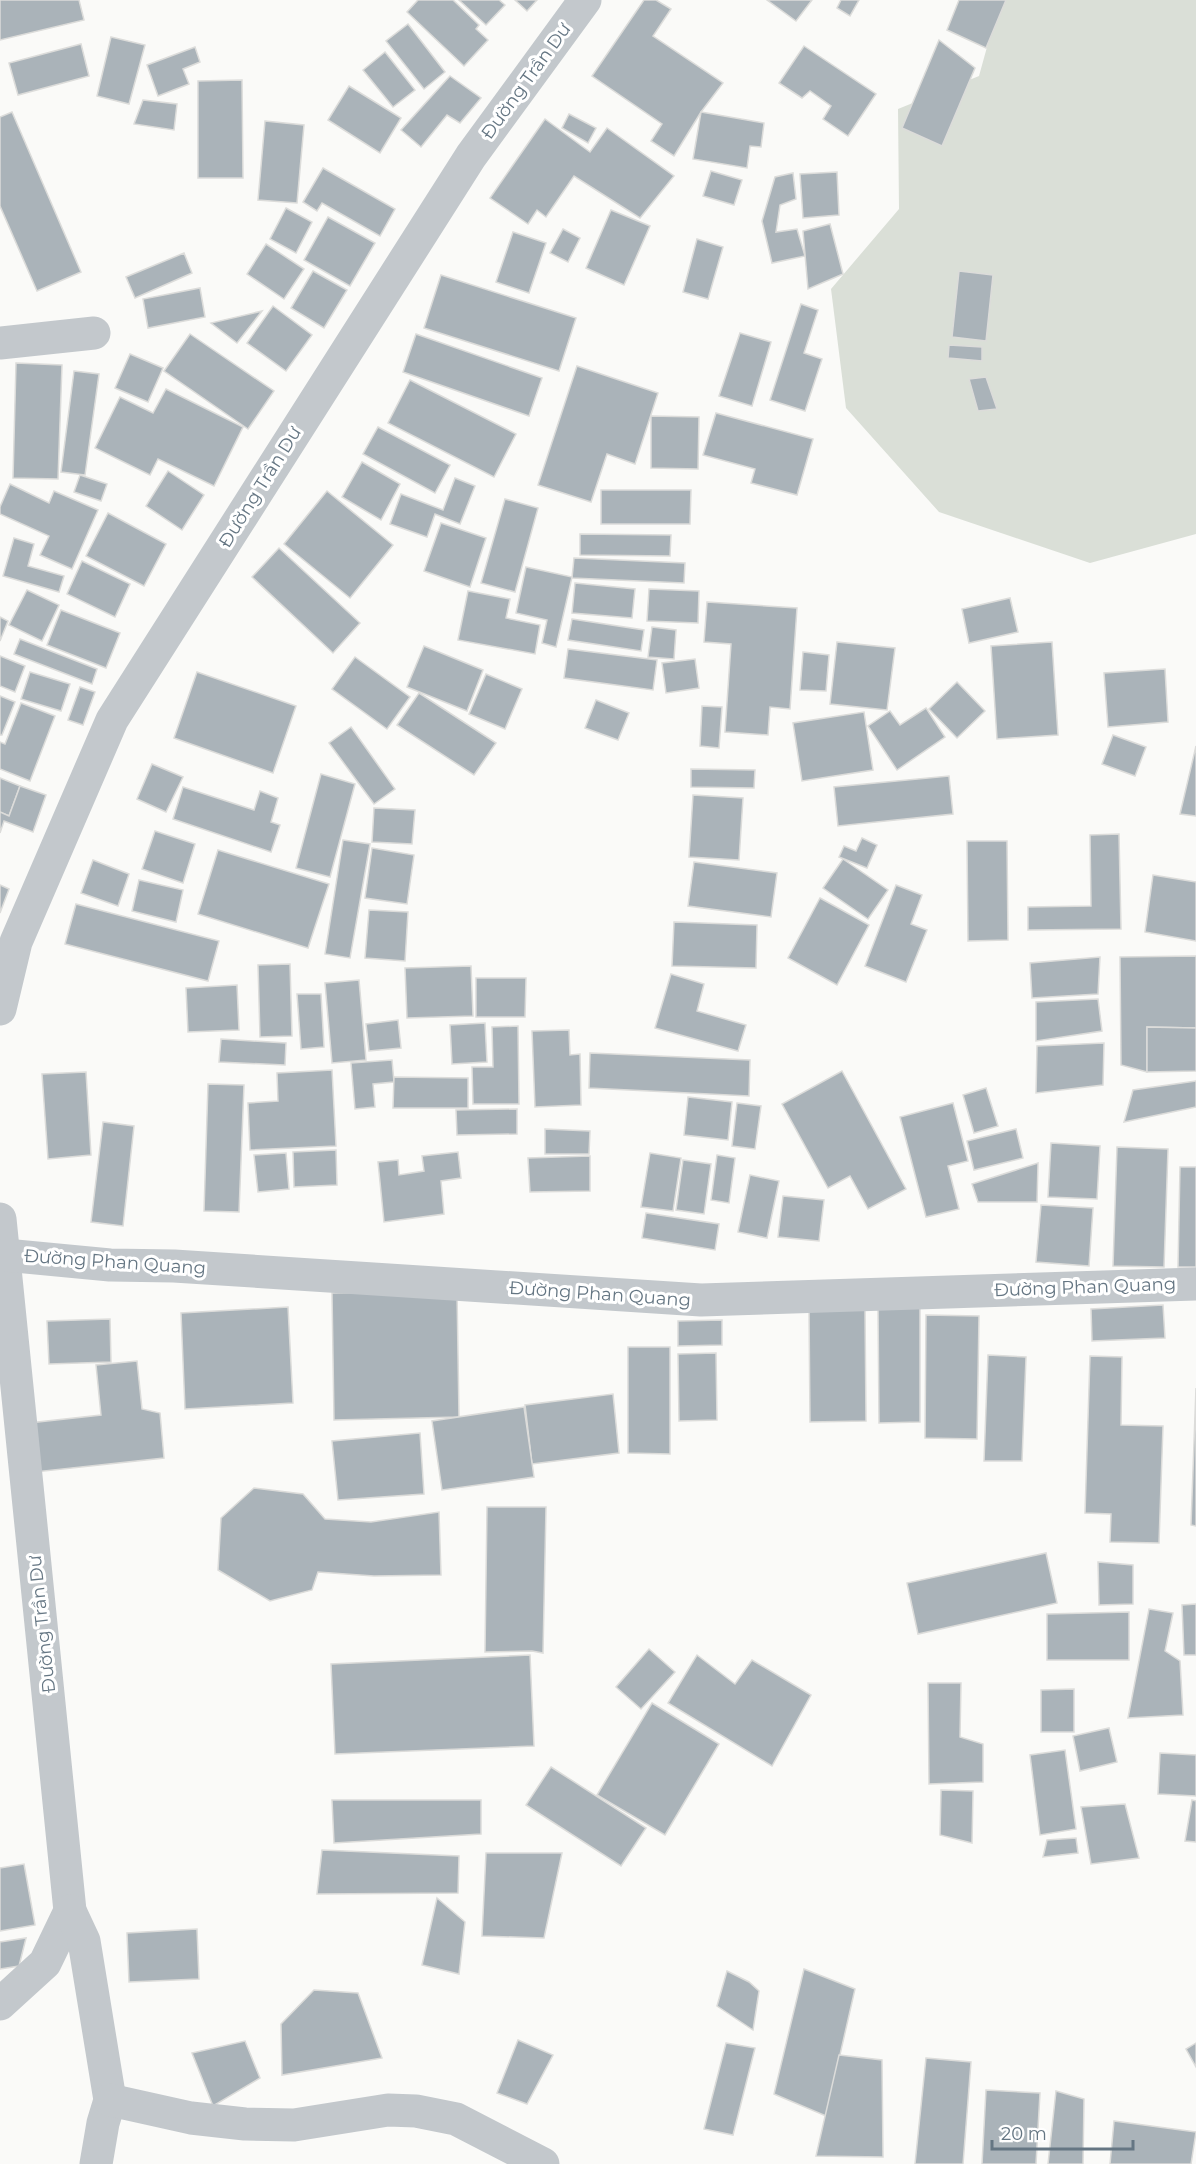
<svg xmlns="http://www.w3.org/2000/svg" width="1196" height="2164" font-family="Montserrat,sans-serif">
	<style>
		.green { fill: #dadfd7 }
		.building { fill: #aab3b9; stroke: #dcdcda; stroke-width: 1.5 }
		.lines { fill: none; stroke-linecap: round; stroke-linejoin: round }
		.street { stroke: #c3c8cc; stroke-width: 33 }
		.labels { text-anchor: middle; stroke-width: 6; stroke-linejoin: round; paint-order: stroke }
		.street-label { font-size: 18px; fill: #657683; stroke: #fff }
	</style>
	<rect width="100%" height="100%" fill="#fafaf8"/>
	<polygon class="green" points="1000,0 1196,0 1196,534 1090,563 939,512 846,408 831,289 899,209 898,109 979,76"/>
	<g class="building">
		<polygon points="0,0 79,0 84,20 0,40"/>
		<polygon points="418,0 453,0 479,25 476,29 488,40 464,66 407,12"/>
		<polygon points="459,0 499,0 505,5 486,25"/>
		<polygon points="515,0 537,0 527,11"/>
		<polygon points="644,0 656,0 671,9 653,36 723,83 701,112 674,156 651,141 662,124 592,76"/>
		<polygon points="767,0 812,0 796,21"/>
		<polygon points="841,0 859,0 850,16 837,8"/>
		<polygon points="959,0 1006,0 986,48 947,30"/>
		<polygon points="408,24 445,72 424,89 386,41"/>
		<polygon points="111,37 145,45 129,104 97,96"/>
		<polygon points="939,40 975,68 942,146 902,128"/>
		<polygon points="81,44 89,76 18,95 9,63"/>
		<polygon points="804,46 876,94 848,136 823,119 831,106 810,91 802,98 779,83"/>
		<polygon points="195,47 200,62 183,69 189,84 158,96 147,65"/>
		<polygon points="385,52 415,90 393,107 363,70"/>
		<polygon points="450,76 481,98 460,123 447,115 421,147 401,130"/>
		<polygon points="242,80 243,178 198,178 198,81"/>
		<polygon points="349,86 401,118 380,153 328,120"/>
		<polygon points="143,100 177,104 174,130 134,124"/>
		<polygon points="12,112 81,272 37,291 0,206 0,117"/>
		<polygon points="701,112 764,123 761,147 750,146 747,168 693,159"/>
		<polygon points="569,114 596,128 588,143 562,128"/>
		<polygon points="545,119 590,152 607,128 674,176 640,218 574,176 546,217 537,210 528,224 490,198"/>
		<polygon points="265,121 304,125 297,203 258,200"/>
		<polygon points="323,168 395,209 380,236 322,203 317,211 303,202"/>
		<polygon points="711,171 742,180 734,205 703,196"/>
		<polygon points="837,172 839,215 803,218 800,174"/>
		<polygon points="793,173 796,199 780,205 776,232 797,229 805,256 772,263 762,221 775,177"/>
		<polygon points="286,208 312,222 296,253 270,239"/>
		<polygon points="611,210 650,226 624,285 586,268"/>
		<polygon points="328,217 375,243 350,286 304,260"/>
		<polygon points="830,224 843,274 808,289 803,231"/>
		<polygon points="563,229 580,238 568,262 550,253"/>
		<polygon points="513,232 546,243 529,293 496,282"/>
		<polygon points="697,239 723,247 708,299 683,292"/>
		<polygon points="266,244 304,269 284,299 247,274"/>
		<polygon points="184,253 192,273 135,298 126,277"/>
		<polygon points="313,271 347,290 324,328 291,308"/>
		<polygon points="959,271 993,275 986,341 952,337"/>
		<polygon points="441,275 576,318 559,371 424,328"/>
		<polygon points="200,288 205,317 148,328 143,299"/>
		<polygon points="801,304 818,310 804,353 822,359 805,411 770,400"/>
		<polygon points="273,306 312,335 286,371 247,343"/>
		<polygon points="262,311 237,343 211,323"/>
		<polygon points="740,333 771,342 752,406 719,396"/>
		<polygon points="190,334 274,391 248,429 164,371"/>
		<polygon points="416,334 542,378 529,416 403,372"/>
		<polygon points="949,345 982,347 982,361 948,358"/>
		<polygon points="130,354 163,368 148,402 115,388"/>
		<polygon points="16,363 62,365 58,479 13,478"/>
		<polygon points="577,366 658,393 635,464 607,454 591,502 538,485"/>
		<polygon points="74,371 99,374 85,475 61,472"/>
		<polygon points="986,377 997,409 978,411 969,379"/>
		<polygon points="410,380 516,434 494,477 388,423"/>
		<polygon points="166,389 243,427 214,486 158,459 150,475 95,448 120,397 153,413"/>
		<polygon points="716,413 813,439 797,495 751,483 755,469 703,455"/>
		<polygon points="651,416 699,417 698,469 651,468"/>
		<polygon points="378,427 450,465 435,493 363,454"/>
		<polygon points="362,462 400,484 381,520 342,497"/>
		<polygon points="168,471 204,495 182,530 146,506"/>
		<polygon points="80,475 107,484 101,501 74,492"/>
		<polygon points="455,478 475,486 460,524 435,514 427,537 390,524 401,494 443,510"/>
		<polygon points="10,484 49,503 54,491 98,510 72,569 40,555 49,536 0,514 0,507"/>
		<polygon points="601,490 691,490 690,524 601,524"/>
		<polygon points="327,491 393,545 350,598 284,544"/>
		<polygon points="505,499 538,508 515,592 481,583"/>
		<polygon points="108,513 166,544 144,586 86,556"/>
		<polygon points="441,523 486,538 470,587 424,571"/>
		<polygon points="580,534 671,535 670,556 580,555"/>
		<polygon points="14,538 34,544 28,566 64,576 59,592 3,576"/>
		<polygon points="279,548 360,623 333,653 252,577"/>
		<polygon points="574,558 685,563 684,583 572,578"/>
		<polygon points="82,561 130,584 115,617 67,594"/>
		<polygon points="526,567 572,577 556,647 542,643 547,620 516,613"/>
		<polygon points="575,583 635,589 632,618 572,613"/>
		<polygon points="649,589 699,591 698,623 647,621"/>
		<polygon points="27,590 59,605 42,641 9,625"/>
		<polygon points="468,591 510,599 506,618 540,625 535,654 458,640"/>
		<polygon points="1010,598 1018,632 969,643 962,609"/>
		<polygon points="707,602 797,608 790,709 770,707 768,735 725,732 731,644 704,642"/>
		<polygon points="61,610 120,633 106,668 47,645"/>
		<polygon points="0,617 8,621 0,641"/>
		<polygon points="572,619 644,630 641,651 568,640"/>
		<polygon points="652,627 676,630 674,659 648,657"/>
		<polygon points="20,639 97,669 92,684 14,654"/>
		<polygon points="837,642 895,648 887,710 830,704"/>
		<polygon points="1052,642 1058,735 997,739 991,646"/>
		<polygon points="424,646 483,670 467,711 407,687"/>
		<polygon points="568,649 657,660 653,690 564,678"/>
		<polygon points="803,652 829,655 826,691 800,690"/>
		<polygon points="0,656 25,666 15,692 0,686"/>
		<polygon points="355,657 410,697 387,729 332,689"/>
		<polygon points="695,659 699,688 666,693 662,663"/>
		<polygon points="1165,669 1168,722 1108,727 1104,673"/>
		<polygon points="30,672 70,684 61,711 21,699"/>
		<polygon points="197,672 296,706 273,773 174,738"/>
		<polygon points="486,674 522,689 505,729 469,714"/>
		<polygon points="957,682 985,711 957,738 929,709"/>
		<polygon points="80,687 95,692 83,725 68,720"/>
		<polygon points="419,693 496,743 474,775 397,725"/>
		<polygon points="0,696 15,702 2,735 0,735"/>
		<polygon points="596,700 629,713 618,740 585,728"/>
		<polygon points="21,703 55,716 30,781 0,769 0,742 5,744"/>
		<polygon points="702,706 722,707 719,748 700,746"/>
		<polygon points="926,708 945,737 897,770 868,726 890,711 900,725"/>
		<polygon points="864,712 873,770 802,781 793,723"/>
		<polygon points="351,727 395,789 374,804 329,743"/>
		<polygon points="1113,735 1146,747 1135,776 1102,764"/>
		<polygon points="1196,746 1196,816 1180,814"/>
		<polygon points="152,764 183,777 166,812 137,799"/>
		<polygon points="691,769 755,770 754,788 691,787"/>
		<polygon points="321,774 355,784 330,877 296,868"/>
		<polygon points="949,776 953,814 838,826 834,787"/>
		<polygon points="0,778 20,786 9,816 0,812"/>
		<polygon points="20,786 46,795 33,832 4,821 0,833 0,812 9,816"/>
		<polygon points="183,787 254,810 260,791 278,798 271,822 280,825 271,852 173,819"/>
		<polygon points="693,795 743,798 739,860 689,857"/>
		<polygon points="374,808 415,810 412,844 372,842"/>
		<polygon points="155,831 195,844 183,883 142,869"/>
		<polygon points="1119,834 1121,929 1028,930 1028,907 1091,906 1090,835"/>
		<polygon points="862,838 877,845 867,868 839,857 844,846 856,851"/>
		<polygon points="343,840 370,844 350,958 325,954"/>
		<polygon points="967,841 1007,841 1008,940 968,941"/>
		<polygon points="372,848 414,855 407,904 365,898"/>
		<polygon points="218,850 329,884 308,948 198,914"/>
		<polygon points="843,859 888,890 868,919 823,888"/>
		<polygon points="93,860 129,874 118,906 81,893"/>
		<polygon points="694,862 777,873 771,917 688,906"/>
		<polygon points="1153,875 1196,882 1196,941 1145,932"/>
		<polygon points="139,880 183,890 176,922 132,911"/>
		<polygon points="0,885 9,889 0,913"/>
		<polygon points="896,885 922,895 911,924 927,930 906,982 865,966"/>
		<polygon points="820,898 869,925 837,985 788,958"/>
		<polygon points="76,904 219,941 208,981 65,944"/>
		<polygon points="369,910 408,912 405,961 365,958"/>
		<polygon points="674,922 757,925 756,968 672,966"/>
		<polygon points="1196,956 1196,1028 1147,1027 1147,1072 1121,1065 1120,957"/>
		<polygon points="1100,957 1098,994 1032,998 1030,963"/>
		<polygon points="290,964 292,1036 260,1037 258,965"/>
		<polygon points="471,966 473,1016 407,1018 405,968"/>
		<polygon points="671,974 704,984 697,1011 746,1025 738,1051 655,1028"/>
		<polygon points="476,978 526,978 525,1017 476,1017"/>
		<polygon points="359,980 366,1060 332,1063 325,983"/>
		<polygon points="237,985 239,1030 188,1032 186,988"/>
		<polygon points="297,994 321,994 324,1047 301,1049"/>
		<polygon points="1098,999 1102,1031 1036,1041 1036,1002"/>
		<polygon points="398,1020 401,1048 369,1051 366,1024"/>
		<polygon points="485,1023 487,1062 452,1064 450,1025"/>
		<polygon points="518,1026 519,1104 473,1104 472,1067 493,1067 492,1027"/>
		<polygon points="1147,1027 1196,1028 1196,1071 1147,1072"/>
		<polygon points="569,1030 570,1055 580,1054 581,1105 535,1107 532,1031"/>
		<polygon points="221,1039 286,1043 285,1065 219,1062"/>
		<polygon points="1104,1043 1103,1085 1036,1093 1037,1046"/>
		<polygon points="590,1053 750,1060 749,1096 589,1088"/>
		<polygon points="392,1060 394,1082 373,1084 375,1107 355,1109 351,1063"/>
		<polygon points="332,1070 336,1146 250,1150 248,1103 278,1101 277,1073"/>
		<polygon points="842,1071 906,1189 868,1209 850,1176 828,1188 782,1104"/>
		<polygon points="86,1072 91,1155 48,1159 42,1074"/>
		<polygon points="394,1077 468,1078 468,1108 393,1108"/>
		<polygon points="1196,1081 1196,1107 1124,1122 1133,1090"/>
		<polygon points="208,1084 244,1085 239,1212 204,1211"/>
		<polygon points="986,1088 998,1126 974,1133 963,1095"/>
		<polygon points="688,1097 732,1102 728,1140 684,1135"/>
		<polygon points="737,1103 761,1106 755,1149 732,1146"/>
		<polygon points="953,1103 968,1161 948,1166 959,1209 926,1217 900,1117"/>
		<polygon points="517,1109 517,1134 457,1135 456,1110"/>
		<polygon points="103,1122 134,1126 123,1226 91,1222"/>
		<polygon points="545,1129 590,1131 589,1154 545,1154"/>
		<polygon points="1016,1129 1023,1158 974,1170 967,1141"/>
		<polygon points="1051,1143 1100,1146 1097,1199 1048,1197"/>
		<polygon points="1117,1147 1168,1149 1164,1267 1113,1266"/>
		<polygon points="336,1150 337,1185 294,1187 293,1152"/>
		<polygon points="458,1152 461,1178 441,1181 444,1214 384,1222 378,1162 398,1160 399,1175 424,1171 422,1156"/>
		<polygon points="286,1153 289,1189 258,1192 254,1155"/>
		<polygon points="650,1153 681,1158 673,1211 641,1207"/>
		<polygon points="717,1155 735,1158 729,1203 711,1200"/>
		<polygon points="590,1156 590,1191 530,1192 528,1158"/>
		<polygon points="683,1160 711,1164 704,1214 676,1210"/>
		<polygon points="1038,1163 1037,1202 978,1202 972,1184"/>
		<polygon points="1180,1167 1196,1167 1196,1267 1178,1267"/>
		<polygon points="750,1175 779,1181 767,1238 738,1232"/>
		<polygon points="783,1196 824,1200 819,1241 778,1237"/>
		<polygon points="1041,1205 1093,1208 1089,1266 1036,1262"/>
		<polygon points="646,1213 719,1224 715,1250 642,1238"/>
		<polygon points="457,1291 459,1417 334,1420 332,1293"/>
		<polygon points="1163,1305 1165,1338 1092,1341 1091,1309"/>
		<polygon points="288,1307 293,1403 185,1409 181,1313"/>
		<polygon points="878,1308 920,1308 920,1422 879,1423"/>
		<polygon points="865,1309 866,1421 810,1422 809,1310"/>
		<polygon points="926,1315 979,1316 977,1439 925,1438"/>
		<polygon points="110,1319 111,1362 49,1364 47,1321"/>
		<polygon points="722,1320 722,1345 678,1346 678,1321"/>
		<polygon points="628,1347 670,1347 670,1454 628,1453"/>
		<polygon points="716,1353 717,1420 679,1421 678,1354"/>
		<polygon points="988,1355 1026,1357 1022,1461 984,1461"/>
		<polygon points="1090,1356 1122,1357 1121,1425 1163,1426 1159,1543 1110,1542 1111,1514 1085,1513"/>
		<polygon points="137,1361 142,1409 160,1413 164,1458 35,1472 29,1423 101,1415 96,1365"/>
		<polygon points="1196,1388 1196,1526 1191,1525"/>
		<polygon points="613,1394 619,1453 532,1464 525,1405"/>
		<polygon points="524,1407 534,1477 442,1490 432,1421"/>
		<polygon points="420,1433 424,1494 338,1500 332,1441"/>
		<polygon points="254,1488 303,1494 325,1519 371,1522 439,1512 441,1575 374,1576 318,1572 312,1590 270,1601 218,1570 221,1518"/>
		<polygon points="487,1507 546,1507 543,1653 532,1651 485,1652"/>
		<polygon points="1046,1553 1057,1603 918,1634 907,1583"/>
		<polygon points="1098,1562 1133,1565 1133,1604 1099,1605"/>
		<polygon points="1196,1604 1196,1655 1184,1655 1182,1605"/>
		<polygon points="1149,1609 1173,1613 1165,1651 1180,1661 1183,1715 1128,1718"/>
		<polygon points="1129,1612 1129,1660 1047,1660 1047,1614"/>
		<polygon points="649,1649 675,1672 641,1709 616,1687"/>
		<polygon points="530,1655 534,1746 335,1754 331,1664"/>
		<polygon points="697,1655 735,1684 752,1660 811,1695 772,1766 668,1703"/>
		<polygon points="928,1683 961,1683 960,1737 983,1744 983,1782 929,1784"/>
		<polygon points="1074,1689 1074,1732 1041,1732 1041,1690"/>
		<polygon points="652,1703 719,1744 665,1835 597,1795"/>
		<polygon points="1109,1728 1117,1762 1080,1771 1073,1736"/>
		<polygon points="1065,1750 1076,1829 1040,1835 1030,1755"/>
		<polygon points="1160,1753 1196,1755 1196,1796 1158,1794"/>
		<polygon points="551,1767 646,1828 621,1866 526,1805"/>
		<polygon points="941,1790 973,1791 972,1843 940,1835"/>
		<polygon points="332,1800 481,1800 481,1834 334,1843"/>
		<polygon points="1192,1800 1196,1801 1196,1842 1185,1841"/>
		<polygon points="1125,1804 1139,1858 1091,1864 1081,1807"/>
		<polygon points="1076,1838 1078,1853 1043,1857 1047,1840"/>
		<polygon points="322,1850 459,1856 458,1893 317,1894"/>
		<polygon points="486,1853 562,1853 544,1938 482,1936"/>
		<polygon points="24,1864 35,1925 0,1931 0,1868"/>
		<polygon points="437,1898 465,1922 459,1974 422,1965"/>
		<polygon points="197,1929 199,1979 129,1982 127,1933"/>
		<polygon points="26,1938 19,1966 0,1969 0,1942"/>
		<polygon points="804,1969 855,1989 826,2116 774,2094"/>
		<polygon points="727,1971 749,1982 759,1991 753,2030 717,2006"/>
		<polygon points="314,1990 358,1993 382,2058 282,2075 281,2024"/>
		<polygon points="518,2040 553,2055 527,2104 497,2093"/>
		<polygon points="245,2041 260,2078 213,2106 192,2053"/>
		<polygon points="726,2043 755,2048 733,2135 704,2129"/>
		<polygon points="1196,2043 1196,2067 1186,2049"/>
		<polygon points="839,2055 882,2060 883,2157 816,2156"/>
		<polygon points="926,2058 971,2062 963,2164 915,2164"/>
		<polygon points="986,2090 1040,2093 1036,2164 982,2164"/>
		<polygon points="1056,2091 1084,2099 1083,2164 1048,2164"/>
		<polygon points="1114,2121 1196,2132 1191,2164 1110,2164"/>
	</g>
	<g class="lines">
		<g class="street">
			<polyline points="0,343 94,333"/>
			<polyline points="0,1009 16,942 112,720 471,156 585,0"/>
			<polyline points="0,1219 70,1911 45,1963 0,2004"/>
			<polyline points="5,1255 110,1265 174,1266 701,1300 1196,1284"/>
			<polyline points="70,1911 84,1941 110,2100 103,2123 96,2164"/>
			<polyline points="110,2100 191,2118 245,2124 294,2125 388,2110 416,2111 456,2119 543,2164"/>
		</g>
	</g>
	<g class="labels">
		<g class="street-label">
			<text transform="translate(526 81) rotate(-54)" y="6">Đường Trần Dư</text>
			<text transform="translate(260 487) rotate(-58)" y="6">Đường Trần Dư</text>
			<text transform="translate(115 1262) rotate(4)" y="6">Đường Phan Quang</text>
			<text transform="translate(1085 1287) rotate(-2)" y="6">Đường Phan Quang</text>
			<text transform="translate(600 1294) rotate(4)" y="6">Đường Phan Quang</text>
			<text transform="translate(42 1624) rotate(-96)" y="6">Đường Trần Dư</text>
		</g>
	</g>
	<path d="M992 2140v9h141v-9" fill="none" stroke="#657683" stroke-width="3"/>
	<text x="1001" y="2140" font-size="18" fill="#657683" stroke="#ffffff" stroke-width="4.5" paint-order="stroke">20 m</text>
</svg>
